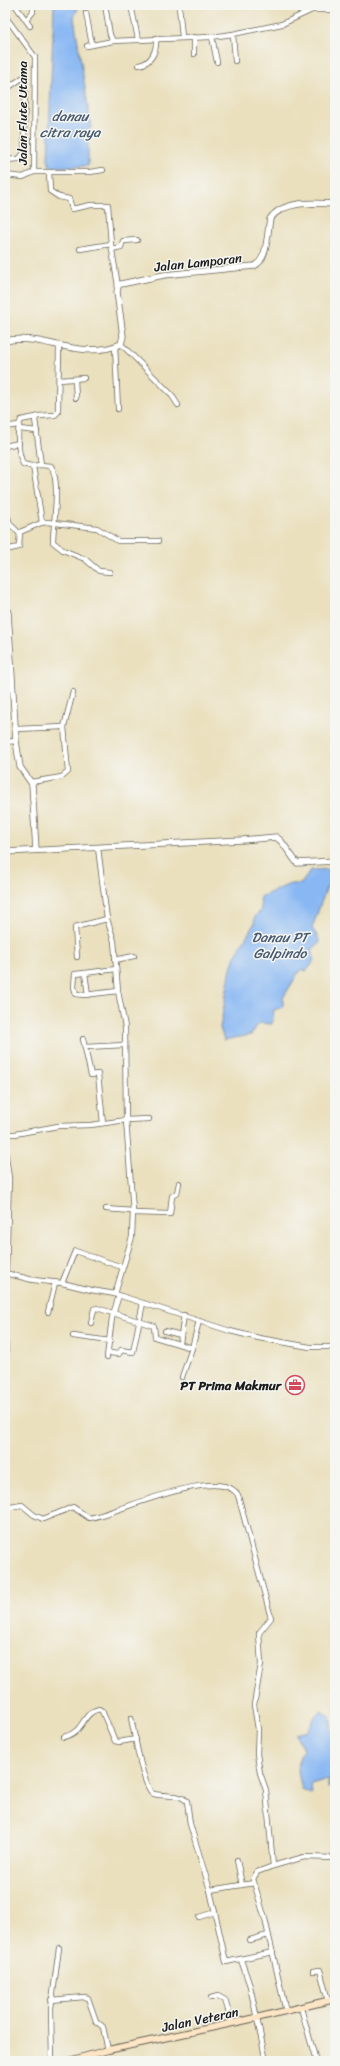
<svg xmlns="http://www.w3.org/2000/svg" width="340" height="2066" font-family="Sriracha,sans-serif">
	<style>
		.water { fill: #88b7f3; stroke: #526a88 }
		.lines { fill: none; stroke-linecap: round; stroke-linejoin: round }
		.minor-casing { stroke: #646155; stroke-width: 6 }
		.tertiary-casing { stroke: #646155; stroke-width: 7 }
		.secondary-casing { stroke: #646155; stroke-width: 8 }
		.minor { stroke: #fff; stroke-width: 4.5 }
		.tertiary { stroke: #fff; stroke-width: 5.5 }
		.secondary { stroke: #fde5c5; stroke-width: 6 }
		.labels { text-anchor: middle; stroke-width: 3; stroke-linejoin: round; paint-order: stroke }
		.street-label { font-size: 13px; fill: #1c1c1c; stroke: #f6f6f2 }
		.poi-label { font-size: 13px; font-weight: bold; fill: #1c1c1c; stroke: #f6f6f2; text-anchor: end }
		.water-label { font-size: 14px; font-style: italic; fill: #475a72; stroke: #f6f6f2 }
	</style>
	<rect width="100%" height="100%" fill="#f6f6f2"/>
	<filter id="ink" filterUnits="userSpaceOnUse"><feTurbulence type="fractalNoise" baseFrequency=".025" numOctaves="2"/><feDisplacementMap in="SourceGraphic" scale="8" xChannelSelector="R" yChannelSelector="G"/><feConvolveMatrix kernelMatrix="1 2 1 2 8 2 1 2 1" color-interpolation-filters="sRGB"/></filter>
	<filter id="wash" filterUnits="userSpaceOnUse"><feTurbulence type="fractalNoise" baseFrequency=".012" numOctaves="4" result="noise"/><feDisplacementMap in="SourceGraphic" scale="16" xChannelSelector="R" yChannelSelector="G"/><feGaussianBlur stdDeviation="0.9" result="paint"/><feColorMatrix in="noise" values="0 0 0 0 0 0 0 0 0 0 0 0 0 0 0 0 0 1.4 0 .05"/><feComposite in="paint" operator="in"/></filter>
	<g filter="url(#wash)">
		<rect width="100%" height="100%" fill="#eae0be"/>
		<g class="water">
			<polygon points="54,5 85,5 78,8 74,17 91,126 88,134 88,166 50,167 48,159"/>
			<path d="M 335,869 L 335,879 L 327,886 L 312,928 L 318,937 L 320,943 L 312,949 C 315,959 314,964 306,971 L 300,970 L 283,998 L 283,1007 L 274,1010 L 272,1024 L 259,1023 L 251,1035 L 224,1040 L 220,1028 L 231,968 L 235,956 L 254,924 L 255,916 L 261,911 L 260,897 L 290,884 L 301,884 L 311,870 Z"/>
			<path d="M 321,1711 L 330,1716 L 332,1734 L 335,1735 L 335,1785 L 328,1788 L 328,1779 L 311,1784 L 312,1794 L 302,1789 C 298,1775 295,1762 303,1750 L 296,1734 L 308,1731 L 314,1718 Z"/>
		</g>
	</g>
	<g filter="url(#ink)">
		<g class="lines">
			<g class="minor-casing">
				<g id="minor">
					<polyline points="15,5 30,26"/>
					<polyline points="105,5 110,35 113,41 211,37 233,34 282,24 312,10 335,10"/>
					<polyline points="131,5 138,39"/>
					<polyline points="179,6 182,37"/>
					<polyline points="86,13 92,45"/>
					<polyline points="5,16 35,57 34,172"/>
					<polyline points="26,20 33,12 33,5"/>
					<polyline points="233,34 235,61"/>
					<polyline points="212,37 217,62"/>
					<polyline points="87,46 113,41"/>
					<polyline points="194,54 194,37"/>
					<path d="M 139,65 C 152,63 157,50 156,38"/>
					<polyline points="5,90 25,76"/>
					<polyline points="5,160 19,159 24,153 25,76"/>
					<polyline points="49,172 50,191 59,197 69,199 72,209 91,205 108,205 111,244"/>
					<polyline points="5,175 23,177 34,172 90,172 103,170"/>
					<polyline points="80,249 111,244 118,286"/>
					<polyline points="112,249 121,247 123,241 137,240"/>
					<polyline points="121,344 171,394 178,405"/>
					<path d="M 59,346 L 58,412 L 55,415 L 38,416 L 35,419 L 41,465 L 51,466 C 61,481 53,524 53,542 L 63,550 L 85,559 L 99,571 L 110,572"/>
					<polyline points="115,346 118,409"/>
					<polyline points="75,379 76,398"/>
					<polyline points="60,380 84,378"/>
					<path d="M 36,417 L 21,420 C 16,430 18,453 23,464 L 31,466 L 41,465"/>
					<polyline points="5,427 18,425"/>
					<polyline points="19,429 37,431"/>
					<polyline points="5,446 19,443"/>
					<polyline points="33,466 42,522"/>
					<polyline points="5,508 10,524 19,533"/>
					<polyline points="5,550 19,547 20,532 41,523 47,522 97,528 118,541 158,541"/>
					<polyline points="16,729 64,727"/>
					<polyline points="5,742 16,741"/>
					<polyline points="31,782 62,777 68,772 64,727 73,692"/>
					<polyline points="98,848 107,919 114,941 118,991 125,1027 126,1120 133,1211 132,1237 115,1294"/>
					<polyline points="77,957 75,927 107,919"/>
					<polyline points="115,960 134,956"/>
					<polyline points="85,973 116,969"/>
					<polyline points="88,995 85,973 75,974 74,987 76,994 84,995 118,991"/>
					<polyline points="83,1039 91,1075 98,1074 103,1123"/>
					<polyline points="85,1047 125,1045"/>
					<polyline points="5,1134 15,1134 58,1126 91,1125 126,1120 149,1119"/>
					<polyline points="5,1150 9,1178 6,1273"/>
					<polyline points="106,1209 133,1211"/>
					<polyline points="133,1213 170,1214 172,1196 177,1193 179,1183"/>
					<polyline points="5,1273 33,1280 62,1283 91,1290 115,1294 230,1331 259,1338 310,1347 335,1347"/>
					<polyline points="62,1283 75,1251 122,1267"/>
					<polyline points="48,1312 55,1283"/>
					<polyline points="91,1323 94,1309 97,1308 154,1326 155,1337 192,1348 182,1377"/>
					<polyline points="165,1331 181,1335"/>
					<polyline points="73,1336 110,1341"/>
					<polyline points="5,1337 6,1356"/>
					<polyline points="180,1343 184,1315"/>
					<polyline points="192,1348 199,1321"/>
					<polyline points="109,1353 119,1354 121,1350 133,1352 143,1303"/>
					<polyline points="107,1357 112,1318 119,1295"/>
					<path d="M 5,1508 L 22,1505 L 34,1515 L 43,1519 L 73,1507 L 89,1518 C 117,1514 219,1464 238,1495 L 271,1618 L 259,1633 L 261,1664 L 254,1705 L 258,1729 L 257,1754 L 260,1773 L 266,1790 L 273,1866 L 257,1872 L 253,1879 L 265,1919 L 286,2012"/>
					<path d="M 131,1718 C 134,1730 143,1791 154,1794 C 165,1797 178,1793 187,1801 L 190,1824 L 210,1890 L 226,1962 L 273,1952"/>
					<path d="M 64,1737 C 86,1731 81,1713 99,1709 L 102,1711 L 115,1741 L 119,1742 L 136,1739"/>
					<polyline points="237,1860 242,1885"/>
					<polyline points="273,1866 304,1857 335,1858"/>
					<polyline points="210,1890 254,1883"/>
					<polyline points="199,1917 215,1912"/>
					<polyline points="250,1940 268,1935"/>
					<polyline points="241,1960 250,1986 266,2061"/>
					<polyline points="313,1971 320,1970 328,2001"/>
					<polyline points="211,1998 218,1996 225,2000 232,2023"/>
					<polyline points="51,2000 84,1997 88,1998 96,2021 103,2027 108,2050"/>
					<polyline points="301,2008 316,2061"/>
					<polyline points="52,2061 51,2008 59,1948"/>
				</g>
			</g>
			<g class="tertiary-casing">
				<g id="tertiary">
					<path d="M 5,341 C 41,332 80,362 121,344 L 123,336 L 117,292 L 118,286 L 121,284 L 164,275 L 254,266 C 268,260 267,233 270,219 C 283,200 315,203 335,204"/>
					<polyline points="5,600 8,613 16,741 20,767 32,784 36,850"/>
					<polyline points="5,852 243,840 276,837 281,841 297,863 335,861"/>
				</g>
			</g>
			<g class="secondary-casing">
				<polyline id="secondary" points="69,2061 108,2050 256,2018 335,1999"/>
			</g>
			<use href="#minor" class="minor"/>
			<use href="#tertiary" class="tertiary"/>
			<use href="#secondary" class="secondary"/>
		</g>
	</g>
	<defs>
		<g id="office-ring" transform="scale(1)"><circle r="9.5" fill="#f6f6f2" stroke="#d1495b" stroke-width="1.5"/><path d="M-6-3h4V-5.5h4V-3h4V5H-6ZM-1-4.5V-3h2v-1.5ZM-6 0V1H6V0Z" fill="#d1495b"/></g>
	</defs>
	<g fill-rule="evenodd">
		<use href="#office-ring" x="295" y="1385"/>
	</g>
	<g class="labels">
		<g class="street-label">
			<text transform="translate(22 113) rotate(-90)" y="5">Jalan Flute Utama</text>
			<text transform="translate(198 262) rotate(-6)" y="5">Jalan Lamporan</text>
			<text transform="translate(200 2019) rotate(-12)" y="5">Jalan Veteran</text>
		</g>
		<g class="poi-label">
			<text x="281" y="1390">PT Prima Makmur</text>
		</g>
		<g class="water-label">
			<text x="70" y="121">danau<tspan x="70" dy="16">citra raya</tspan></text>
			<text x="280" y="942">Danau PT<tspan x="280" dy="16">Galpindo</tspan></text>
		</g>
	</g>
	<rect width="340" height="2066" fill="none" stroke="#f6f6f2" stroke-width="20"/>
</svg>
